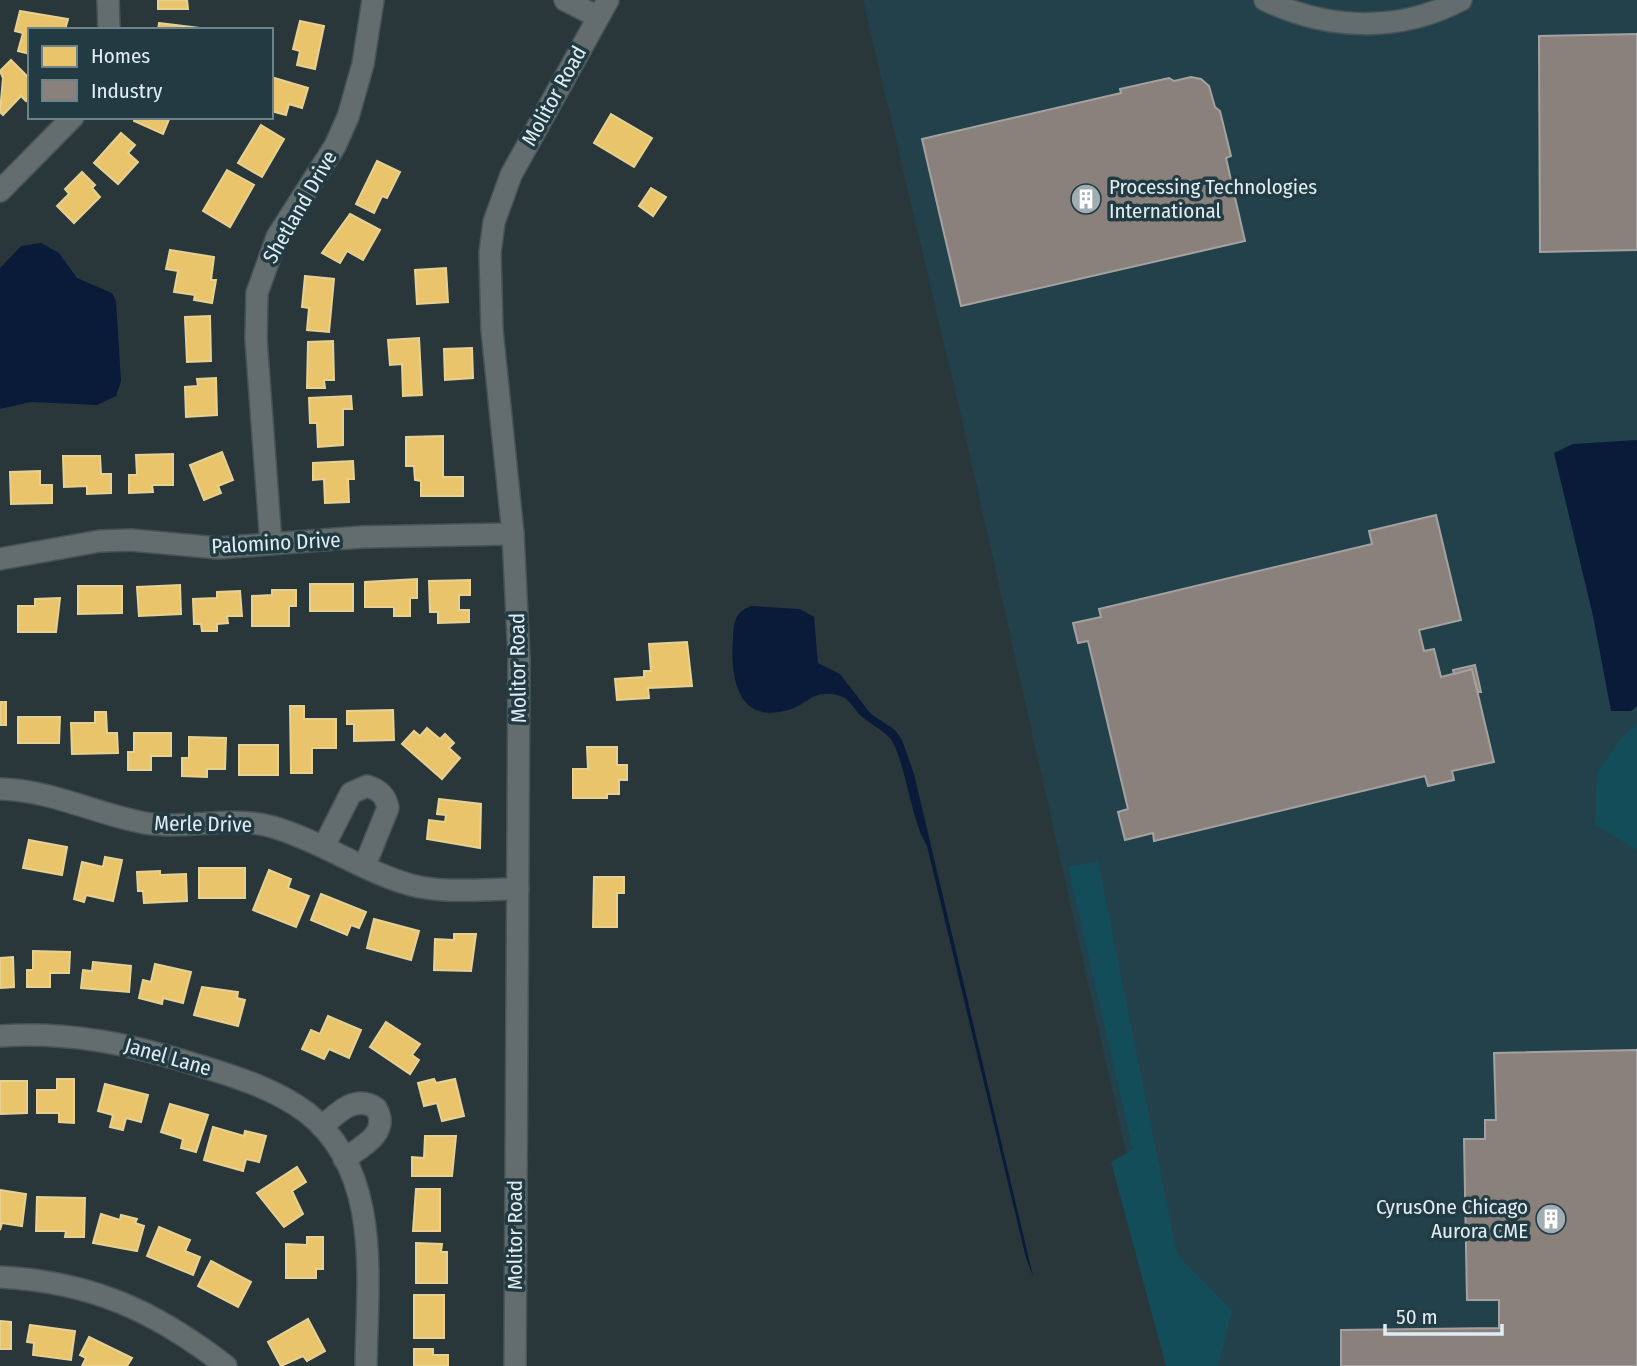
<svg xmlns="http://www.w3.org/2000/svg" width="1637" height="1366" font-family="'Fira Sans Condensed',sans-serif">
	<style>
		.built { fill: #22414b }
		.green { fill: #134d5a }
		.water { fill: #0a1b3a }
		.homes { fill: #e9c46a; stroke: #e6d193; stroke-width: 2 }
		.industry { fill: #8a817c; stroke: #a4a2a0; stroke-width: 2 }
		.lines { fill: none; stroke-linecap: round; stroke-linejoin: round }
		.minor-casing { stroke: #485357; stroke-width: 24 }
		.minor { stroke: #636d6e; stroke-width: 21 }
		.labels { text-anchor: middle; stroke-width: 7; stroke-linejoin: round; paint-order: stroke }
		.street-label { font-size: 21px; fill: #e0eef3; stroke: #223b42 }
		.poi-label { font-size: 21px; fill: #e0eef3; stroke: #223b42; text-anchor: start }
	</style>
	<rect width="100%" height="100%" fill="#29373b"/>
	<polygon class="built" points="863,0 1637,0 1637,1366 1174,1366 959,407"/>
	<g class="green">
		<polygon points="1637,723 1637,850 1595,825 1597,773 1619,741"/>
		<polygon points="1098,861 1177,1254 1232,1311 1218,1366 1166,1366 1111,1162 1133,1149 1068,867"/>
	</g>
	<g class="water">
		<polygon points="41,243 59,253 77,278 112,293 116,301 121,381 116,396 97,405 31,402 0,409 0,268 21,246"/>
		<polygon points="1637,440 1637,706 1631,711 1611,711 1593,616 1554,453 1573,444"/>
		<path d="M 752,606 L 800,609 L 814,617 L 818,663 L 840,674 L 871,714 L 895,730 L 902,740 L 914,774 L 1033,1276 L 1026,1258 L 927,846 C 910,818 904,753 889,737 C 880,728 868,723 859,714 C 855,709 850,702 845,698 C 841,696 834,694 830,694 C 813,692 806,704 791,709 C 737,727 730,677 733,638 C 734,622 735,611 752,606 Z"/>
	</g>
	<g class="homes">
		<polygon points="158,0 187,0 188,9 158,9"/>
		<polygon points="20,11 68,19 65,30 30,30 30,54 18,51 23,33 15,31"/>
		<polygon points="300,21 324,26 315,69 297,65 300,51 293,49"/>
		<polygon points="159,23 199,28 199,30 158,30"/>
		<polygon points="11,60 30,79 30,97 26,101 21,96 3,115 0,112 3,78 0,71"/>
		<polygon points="271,77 308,88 302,108 289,104 286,115 271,111"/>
		<polygon points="611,114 652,138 634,167 594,143"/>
		<polygon points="135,117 170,117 163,134 134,121"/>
		<polygon points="261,125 284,139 262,177 238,163"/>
		<polygon points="121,133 135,145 128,153 138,162 118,184 94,163"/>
		<polygon points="377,161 400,172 387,198 382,196 374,213 356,204"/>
		<polygon points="227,170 254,185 230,227 203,211"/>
		<polygon points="82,172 95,185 92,188 100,197 74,223 57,206 69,194 65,189"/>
		<polygon points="651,188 666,197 653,216 639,206"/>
		<polygon points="350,214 380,230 363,260 347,251 340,263 322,253"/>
		<polygon points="170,250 214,257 211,280 216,280 212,303 194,300 195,295 174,292 178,271 166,269"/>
		<polygon points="446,268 448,302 417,304 415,270"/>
		<polygon points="305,276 334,279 329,332 307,330 309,308 302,307"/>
		<polygon points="210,316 211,361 187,362 185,317"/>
		<polygon points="419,338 422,395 403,396 402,364 390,365 388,340"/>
		<polygon points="333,341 334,380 324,380 325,388 307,388 308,342"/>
		<polygon points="472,348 473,378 445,380 444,349"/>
		<polygon points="216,378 217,415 186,417 185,387 198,386 197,379"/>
		<polygon points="351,396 352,409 343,409 343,445 318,447 317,423 310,423 309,398"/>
		<polygon points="443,436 443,477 463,477 463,496 421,496 421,481 415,480 414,466 406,466 406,437"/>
		<polygon points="222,452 233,480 218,486 221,493 204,500 190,465"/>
		<polygon points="173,454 173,485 152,485 153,492 129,493 129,475 137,475 136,455"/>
		<polygon points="63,456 100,456 101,474 111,474 111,493 87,494 87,486 64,487"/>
		<polygon points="353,461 354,479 348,479 349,502 325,503 324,479 313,480 313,463"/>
		<polygon points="40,471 40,485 52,485 52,503 11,504 10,472"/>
		<polygon points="417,579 417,598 410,598 410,616 394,616 394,607 365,607 365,582"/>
		<polygon points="470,580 470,595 459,595 459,610 469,610 469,622 438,623 438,612 430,612 429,581"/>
		<rect x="310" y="584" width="43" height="27"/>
		<polygon points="180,585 181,614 139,616 137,587"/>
		<polygon points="78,586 122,586 122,613 78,614"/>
		<polygon points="272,590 296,590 296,606 289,606 289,626 252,626 252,596 272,595"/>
		<polygon points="240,591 242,616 227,616 228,623 217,624 217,631 202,631 201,624 194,624 193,599 217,598 217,592"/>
		<polygon points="60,598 56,632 18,632 18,606 35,606 35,599"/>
		<polygon points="687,642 692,686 648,688 649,698 617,700 615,679 644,677 644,671 651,671 649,644"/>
		<rect x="0" y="702" width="6" height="23"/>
		<polygon points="290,706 304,706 304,719 336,719 336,748 312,748 312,773 291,773"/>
		<polygon points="393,710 394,740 354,741 354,724 347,724 347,711"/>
		<polygon points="95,712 106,712 107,733 117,733 118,753 72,754 71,723 95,723"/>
		<polygon points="18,717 60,717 59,743 18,743"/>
		<polygon points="427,728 440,739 445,734 454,743 449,748 460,758 442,779 402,744 414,731 420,736"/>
		<polygon points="134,733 171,733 171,756 151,756 151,770 128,770 128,752 134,752"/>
		<polygon points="189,737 226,738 225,769 207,769 207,777 182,776 182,758 189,758"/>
		<rect x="239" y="745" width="39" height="30"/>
		<polygon points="587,747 617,747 617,765 627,765 627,780 619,780 619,794 607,794 607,798 573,798 573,769 588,769"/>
		<polygon points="439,799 481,804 480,848 427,839 429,820 445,822 446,815 437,814"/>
		<polygon points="29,840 67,847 62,875 23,868"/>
		<polygon points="105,857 122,860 113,901 86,895 84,902 74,899 82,862 103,867"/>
		<rect x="199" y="868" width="46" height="30"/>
		<polygon points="269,870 291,879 288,888 309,896 296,927 253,910"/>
		<polygon points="160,871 160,875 186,874 187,901 144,903 143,891 138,891 137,872"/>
		<polygon points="594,877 624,877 624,893 617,893 617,927 593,927"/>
		<polygon points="321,894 366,912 359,928 351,925 347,935 311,920"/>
		<polygon points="374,919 419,931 411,960 367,948"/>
		<polygon points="454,934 476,934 471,971 434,970 435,939 454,940"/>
		<polygon points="33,951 70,952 69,973 50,973 50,987 27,987 27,970 33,970"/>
		<polygon points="13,957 14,987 0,988 0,958"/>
		<polygon points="93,962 131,966 129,992 81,988 83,970 92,971"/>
		<polygon points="155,964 191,972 183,1003 163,998 162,1004 139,998 143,980 151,982"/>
		<polygon points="202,987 238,992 237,998 245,1000 238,1026 194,1015"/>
		<polygon points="328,1016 361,1030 349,1058 329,1049 324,1059 302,1049 311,1030 320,1034"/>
		<polygon points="386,1022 420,1044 412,1055 419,1060 410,1074 370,1047"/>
		<polygon points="57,1079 74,1079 74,1123 59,1122 59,1113 37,1113 37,1090 57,1090"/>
		<polygon points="434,1079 436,1083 455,1079 464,1116 442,1121 437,1103 424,1106 418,1083"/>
		<polygon points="0,1081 27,1081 27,1113 0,1114"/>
		<polygon points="105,1084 148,1095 141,1122 126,1118 123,1130 110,1127 113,1115 98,1111"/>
		<polygon points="170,1104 208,1115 196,1152 181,1148 183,1139 161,1132"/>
		<polygon points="213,1127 244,1136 245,1131 266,1136 259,1162 246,1159 243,1171 204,1160"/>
		<polygon points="425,1136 456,1136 452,1176 412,1176 412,1157 424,1158"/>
		<polygon points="297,1167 306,1182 292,1191 303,1214 284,1227 257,1193"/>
		<polygon points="416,1189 440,1189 440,1231 413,1231"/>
		<polygon points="0,1190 26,1194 22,1226 2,1223 0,1230"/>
		<polygon points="37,1197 85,1198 84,1237 65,1237 66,1231 36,1231"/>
		<polygon points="101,1214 120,1220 121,1215 137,1219 135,1223 144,1226 137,1251 93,1243"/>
		<polygon points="159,1227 190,1240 185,1251 200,1257 193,1275 147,1256"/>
		<polygon points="307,1237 323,1237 323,1269 316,1269 316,1278 286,1278 286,1244 307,1245"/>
		<polygon points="416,1243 442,1244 441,1252 447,1252 447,1283 416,1283"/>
		<polygon points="211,1261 251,1282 238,1307 198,1286"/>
		<rect x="414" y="1295" width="30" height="43"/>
		<polygon points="308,1319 325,1351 307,1361 303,1356 281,1366 268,1342"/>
		<polygon points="0,1321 11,1322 11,1349 0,1349"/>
		<polygon points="30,1325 75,1331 71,1360 33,1355 34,1343 27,1342"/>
		<polygon points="89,1337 132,1358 127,1366 82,1366 86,1358 80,1355"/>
		<polygon points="414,1349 433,1349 433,1355 448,1355 448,1366 414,1366"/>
	</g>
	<g class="industry">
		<polygon points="1637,34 1637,250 1540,252 1539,36"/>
		<polygon points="1191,77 1201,79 1209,86 1215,107 1220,111 1231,156 1226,158 1245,241 961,306 922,139 1121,93 1120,89 1169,78 1174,81"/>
		<polygon points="1436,515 1461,620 1419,630 1424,651 1434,649 1441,677 1472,669 1494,762 1452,771 1454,780 1428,786 1425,776 1154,841 1153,833 1125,840 1118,812 1128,809 1088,641 1078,643 1073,623 1101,617 1099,609 1372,544 1369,531"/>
		<polygon points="1475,665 1481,692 1478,692 1472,669 1454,674 1453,670"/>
		<polygon points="1637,1050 1637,1366 1341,1366 1341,1330 1499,1328 1499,1300 1467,1300 1464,1139 1485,1139 1485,1120 1496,1120 1494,1053"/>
	</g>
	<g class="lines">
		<g class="minor-casing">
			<g id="minor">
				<polyline points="108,0 109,30"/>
				<polyline points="565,0 598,17"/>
				<path d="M 1265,0 C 1327,30 1399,33 1461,0"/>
				<polyline points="0,191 73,117"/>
				<polyline points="271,544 256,339 257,293 277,237 335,146 348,117 363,64 373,0"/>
				<polyline points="0,559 100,541 131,540 218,548 362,537 513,534"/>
				<path d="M 0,789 C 51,790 96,814 145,823 C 187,830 232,815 273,827 C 321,841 364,872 411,885 C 445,894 483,889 518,889"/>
				<path d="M 324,846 L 351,793 L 367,786 C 380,790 386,796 388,808 L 365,865"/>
				<path d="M 0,1036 C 68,1031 129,1044 194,1064 C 232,1076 272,1087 306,1112 C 383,1171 367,1281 366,1366"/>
				<path d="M 322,1127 C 337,1113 355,1094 376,1108 C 391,1133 361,1147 344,1159"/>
				<path d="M 0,1277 C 91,1282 154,1310 226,1366"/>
				<polyline points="515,1366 519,658 513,534 492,330 490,253 494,222 511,175 608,0"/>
			</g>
		</g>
		<use href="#minor" class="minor"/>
	</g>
	<defs>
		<g id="building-disc" transform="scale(1.575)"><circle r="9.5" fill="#a0aeb3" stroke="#223b42"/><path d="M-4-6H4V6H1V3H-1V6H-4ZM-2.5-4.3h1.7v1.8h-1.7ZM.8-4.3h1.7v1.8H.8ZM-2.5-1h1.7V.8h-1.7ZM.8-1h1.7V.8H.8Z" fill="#fff"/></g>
	</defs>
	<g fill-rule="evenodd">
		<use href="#building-disc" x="1086" y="199"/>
		<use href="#building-disc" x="1551" y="1219"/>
	</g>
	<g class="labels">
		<g class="street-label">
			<text transform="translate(554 96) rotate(-61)" y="7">Molitor Road</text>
			<text transform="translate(300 207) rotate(-60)" y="7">Shetland Drive</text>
			<text transform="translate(276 543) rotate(-3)" y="7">Palomino Drive</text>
			<text transform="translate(518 668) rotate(-91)" y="7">Molitor Road</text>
			<text transform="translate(203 824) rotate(1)" y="7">Merle Drive</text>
			<text transform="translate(168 1057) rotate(16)" y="7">Janel Lane</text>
			<text transform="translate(515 1235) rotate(-90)" y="7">Molitor Road</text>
		</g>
		<g class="poi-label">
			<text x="1109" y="194">Processing Technologies<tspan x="1109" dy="24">International</tspan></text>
			<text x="1528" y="1214" text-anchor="end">CyrusOne Chicago<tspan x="1528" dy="24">Aurora CME</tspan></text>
		</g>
	</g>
	<rect x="28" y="28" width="245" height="91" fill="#223b42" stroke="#6e8389" stroke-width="2"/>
	<rect x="42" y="46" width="35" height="21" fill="#e9c46a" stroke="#6e8389" stroke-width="2"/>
	<text x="91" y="63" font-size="21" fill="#e0eef3">Homes</text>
	<rect x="42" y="80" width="35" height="21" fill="#8a817c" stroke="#6e8389" stroke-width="2"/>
	<text x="91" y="98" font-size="21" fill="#e0eef3">Industry</text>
	<path d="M1385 1324v10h117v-10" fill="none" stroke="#e0eef3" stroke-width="3.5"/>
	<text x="1396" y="1324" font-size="21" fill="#e0eef3" stroke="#223b42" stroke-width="5" paint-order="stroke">50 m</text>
</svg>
